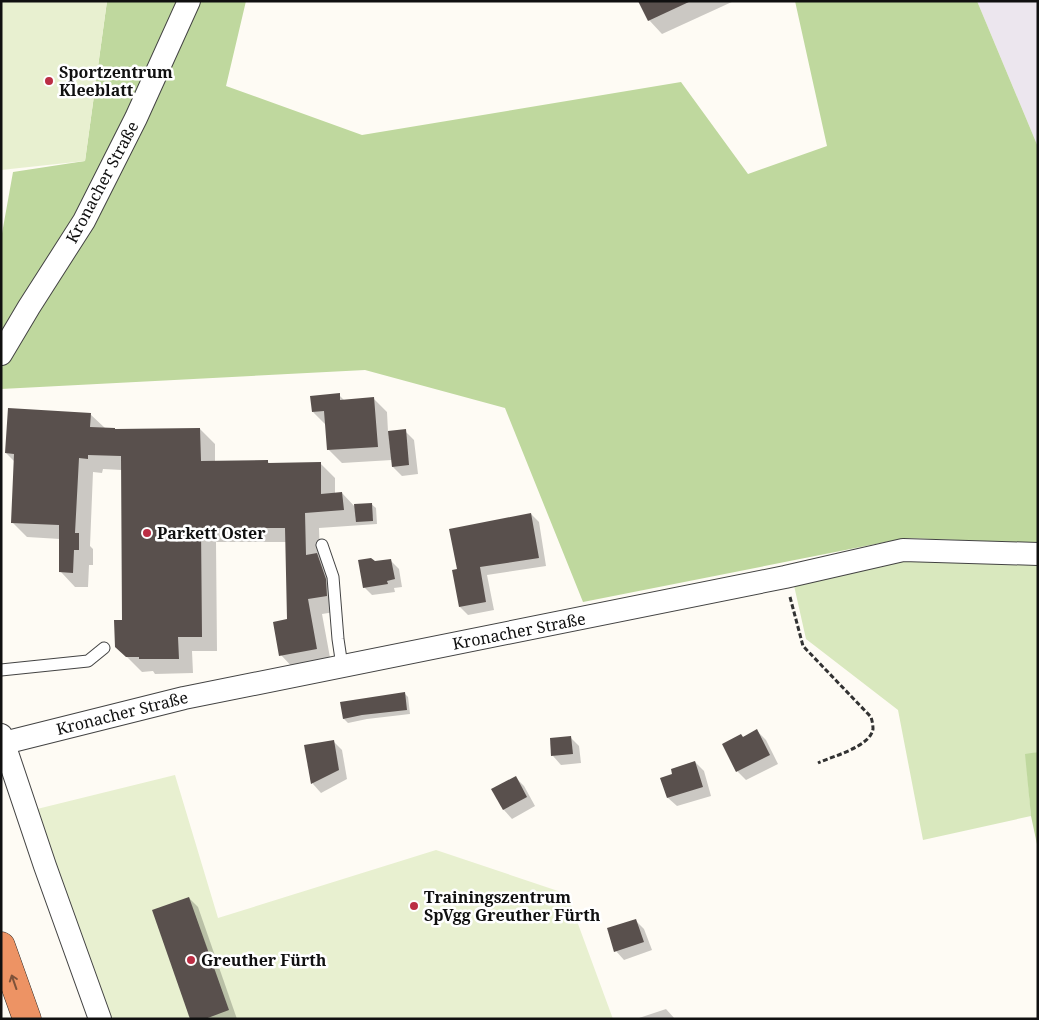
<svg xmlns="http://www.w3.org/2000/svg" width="1039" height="1020" font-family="'Noto Serif',serif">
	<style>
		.industrial { fill: #ece6ee }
		.green { fill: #d9e8be }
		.forest { fill: #bfd89e }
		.pitch { fill: #e8f0d0 }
		.shadow { fill: #0003 }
		.building { fill: #59504d }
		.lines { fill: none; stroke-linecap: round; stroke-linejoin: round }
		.service-casing { stroke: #434343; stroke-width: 13 }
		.minor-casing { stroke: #434343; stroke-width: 24 }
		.motorway-casing { stroke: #212121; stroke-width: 29 }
		.path { stroke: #323232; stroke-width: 3; stroke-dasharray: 5 2.5; stroke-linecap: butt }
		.service { stroke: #fff; stroke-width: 11 }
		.minor { stroke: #fff; stroke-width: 22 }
		.motorway { stroke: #ed9364; stroke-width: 28 }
		.oneway { stroke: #7e523a }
		.poi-dot { fill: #bb2e44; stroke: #fff; stroke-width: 2 }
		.labels { text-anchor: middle; stroke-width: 5; stroke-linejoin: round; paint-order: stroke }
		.poi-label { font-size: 16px; font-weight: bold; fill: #101010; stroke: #fff; text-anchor: start }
		.street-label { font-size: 16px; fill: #101010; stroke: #fff }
	</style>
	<rect width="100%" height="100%" fill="#fefbf4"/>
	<polygon class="industrial" points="977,1 1038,1 1038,147"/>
	<polygon class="green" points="904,559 1038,564 1038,752 1026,755 1031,816 923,840 898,710 806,639 793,581"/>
	<g class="forest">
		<polygon points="107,1 246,1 226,86 362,135 681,82 748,174 827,146 795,1 977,1 1038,147 1038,543 906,538 583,602 505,408 365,370 1,389 1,239 13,172 85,161"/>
		<polygon points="1038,752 1038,849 1031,816 1025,754"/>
	</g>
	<g class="pitch">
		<polygon points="1,1 107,1 85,161 1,170"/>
		<polygon points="175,775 218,918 436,850 567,894 613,1019 110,1019 37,809"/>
	</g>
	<g class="shadow">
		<polygon points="640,1 734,1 662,34 649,20"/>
		<polygon points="339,395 345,401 373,398 387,412 388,432 405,431 414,440 418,474 402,476 393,467 392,460 342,463 328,449 326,425 313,412"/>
		<polygon points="90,414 105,428 115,430 200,429 215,444 215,462 268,462 270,464 320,463 335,478 335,494 342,493 356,508 371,504 376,508 377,524 319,528 320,558 331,570 341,611 322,614 331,663 295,670 281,655 288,620 286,542 216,542 217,651 192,651 193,673 155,674 153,671 142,672 117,647 124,621 122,470 103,469 102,473 93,472 90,546 93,549 93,565 89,565 88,587 75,587 61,572 60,539 27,537 12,522 15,462 6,453"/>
		<polygon points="531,514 539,522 546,566 487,575 494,610 468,615 460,607 454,571 459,570"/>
		<polygon points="391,561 399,569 402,587 394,588 395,592 372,595 364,587 375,563"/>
		<polygon points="404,693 408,697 410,714 367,719 348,723 344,719 341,703"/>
		<polygon points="757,731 766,740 778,764 746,780 738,772 724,745"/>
		<polygon points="571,738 579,746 581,763 561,765 553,756"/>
		<polygon points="333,741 342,750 347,779 321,793 313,784 305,746"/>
		<polygon points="695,762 704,771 711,796 677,806 668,798 674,775"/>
		<polygon points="515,777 524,786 535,806 512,819 504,810 493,789"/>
		<polygon points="189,898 198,907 237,1019 191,1019"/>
		<polygon points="635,920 644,929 652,950 624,960 616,951"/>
		<polygon points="666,1009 675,1019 639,1019 639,1018"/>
	</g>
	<g class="building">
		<polygon points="638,1 691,1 648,21"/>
		<polygon points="340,393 340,400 374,397 378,447 327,450 324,411 312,412 310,396"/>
		<polygon points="8,408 91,413 90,427 115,428 115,429 200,428 201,461 268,460 268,463 321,462 321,494 342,492 344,510 305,513 306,555 317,553 326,579 327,596 308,599 317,649 279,656 273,622 287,619 285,528 201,528 202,637 178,637 179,659 139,659 139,657 126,657 115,647 114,620 122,620 121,456 88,455 88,459 79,458 75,533 79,533 79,550 74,550 73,573 59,572 59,525 11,523 14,454 5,453"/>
		<polygon points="406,429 409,465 392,467 388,431"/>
		<polygon points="372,503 373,521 356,522 354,504"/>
		<polygon points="531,513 539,558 480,567 486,602 459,607 452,570 457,569 449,529"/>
		<polygon points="371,558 375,561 391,559 395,579 387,581 388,584 363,588 358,560"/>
		<polygon points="405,692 407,710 362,715 343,719 340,702"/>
		<polygon points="757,729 770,755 736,772 722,744 741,734 743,737"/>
		<polygon points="571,736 573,754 551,756 550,738"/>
		<polygon points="334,740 339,770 311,784 304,745"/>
		<polygon points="695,761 703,787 667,798 660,778 672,774 671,769"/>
		<polygon points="516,776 527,797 503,810 491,789"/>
		<polygon points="189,897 229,1010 205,1019 190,1019 152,910"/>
		<polygon points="636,919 644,942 614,952 607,928"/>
	</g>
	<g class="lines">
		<g class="service-casing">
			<g id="service">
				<polyline points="322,545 333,577 338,639 342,666"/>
				<polyline points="1,670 88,661 104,648"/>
			</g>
		</g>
		<g class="minor-casing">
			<g id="minor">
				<polyline points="1,354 29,307 84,221 136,118 189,1"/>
				<polyline points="1,735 45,866 100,1019"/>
				<polyline points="4,743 184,698 785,577 903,550 1038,554"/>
			</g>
		</g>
		<g class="motorway-casing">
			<polyline id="motorway" points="1,946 27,1019"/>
		</g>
		<path class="path" d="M 790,597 L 803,646 L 871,717 C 872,720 873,725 873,729 C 870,747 833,756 818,763"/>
		<use href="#service" class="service"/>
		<use href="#minor" class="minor"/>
		<use href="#motorway" class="motorway"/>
	</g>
	<defs><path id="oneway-shaft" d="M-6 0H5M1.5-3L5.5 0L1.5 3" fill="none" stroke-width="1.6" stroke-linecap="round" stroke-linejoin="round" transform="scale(1.25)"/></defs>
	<use class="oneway" href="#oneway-shaft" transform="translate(14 982) rotate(-109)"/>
	<g class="poi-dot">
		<circle cx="49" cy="81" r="5"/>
		<circle cx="147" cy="533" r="5"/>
		<circle cx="414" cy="906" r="5"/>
		<circle cx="191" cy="960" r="5"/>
	</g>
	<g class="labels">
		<g class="poi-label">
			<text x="59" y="78">Sportzentrum<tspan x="59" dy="18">Kleeblatt</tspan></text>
			<text x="157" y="539">Parkett Oster</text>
			<text x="424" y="903">Trainingszentrum<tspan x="424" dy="18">SpVgg Greuther Fürth</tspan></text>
			<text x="201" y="966">Greuther Fürth</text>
		</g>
		<g class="street-label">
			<text transform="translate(102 182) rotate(-62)" y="6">Kronacher Straße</text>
			<text transform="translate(519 631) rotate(-11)" y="6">Kronacher Straße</text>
			<text transform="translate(122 713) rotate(-14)" y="6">Kronacher Straße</text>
		</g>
	</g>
	<rect width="1039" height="1020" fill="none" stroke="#101010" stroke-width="5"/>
</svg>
